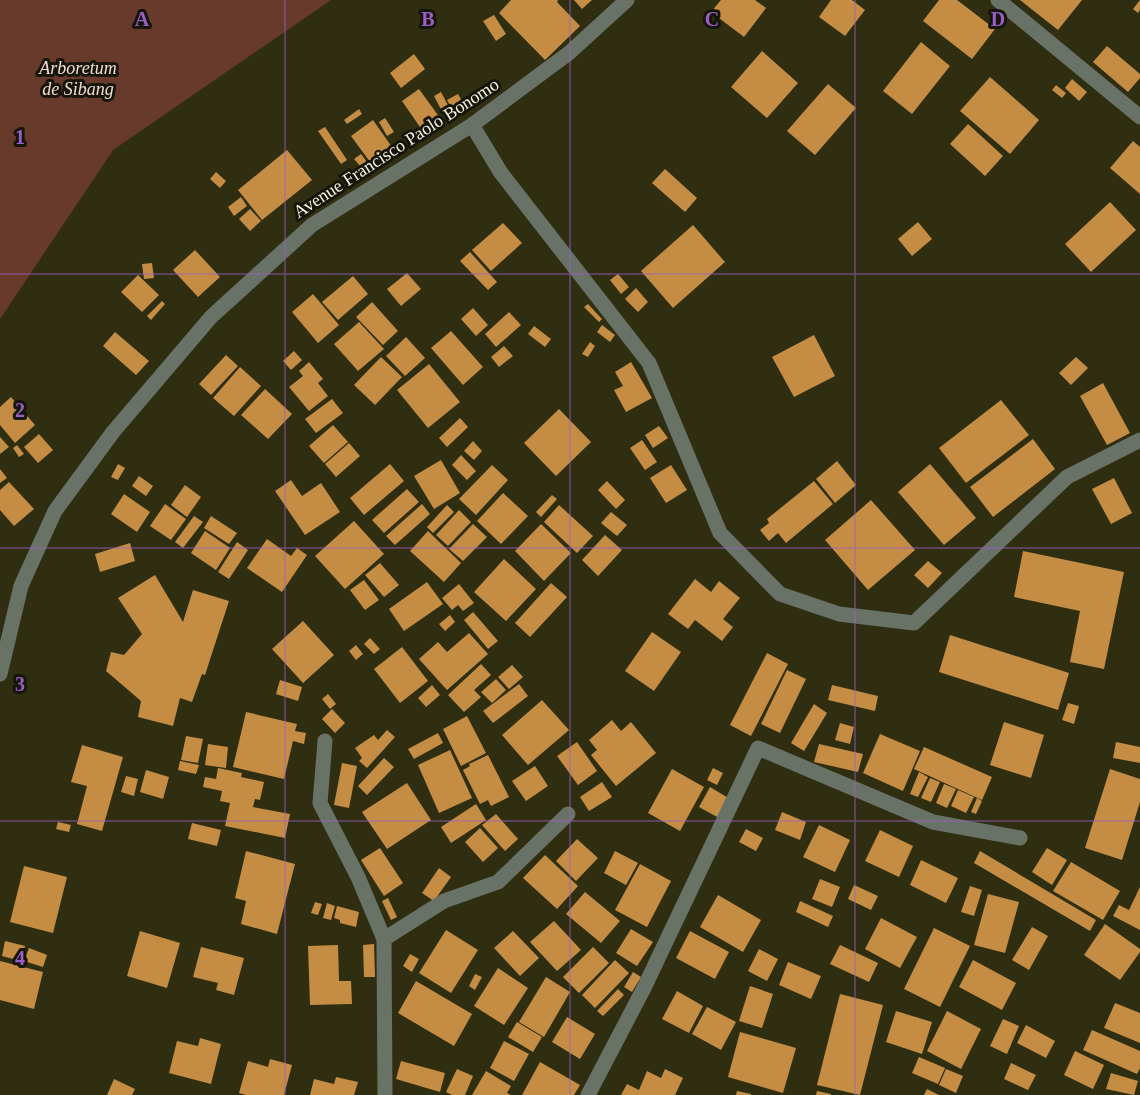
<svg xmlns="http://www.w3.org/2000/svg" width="1140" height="1095" font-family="Georgia,serif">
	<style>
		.green { fill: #683a2c }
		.building { fill: #c58d43 }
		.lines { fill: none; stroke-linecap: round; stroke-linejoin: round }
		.minor { stroke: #697267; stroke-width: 15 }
		.tertiary { stroke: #697267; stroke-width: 15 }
		.grid { fill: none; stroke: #9a5ec8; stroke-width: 1.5; stroke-opacity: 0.55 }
		.labels { text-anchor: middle; stroke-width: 6; stroke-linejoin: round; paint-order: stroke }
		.park-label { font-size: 18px; font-style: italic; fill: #f3dbd4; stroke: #161509 }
		.street-label { font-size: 18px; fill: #f6f6e4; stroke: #161509 }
		.grid-label { font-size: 20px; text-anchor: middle; font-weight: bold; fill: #9a5ec8; stroke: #161509; stroke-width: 6; stroke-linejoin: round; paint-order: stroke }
	</style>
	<rect width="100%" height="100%" fill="#302e11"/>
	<polygon class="green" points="0,0 331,0 113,150 0,319"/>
	<g class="building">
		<polygon points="511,0 558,0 557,2 580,26 545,60 499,13"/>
		<polygon points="574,0 592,0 582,9"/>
		<polygon points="721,0 755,0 766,8 744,37 711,12"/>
		<polygon points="831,0 852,0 865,10 845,36 819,17"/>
		<polygon points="939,0 957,0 995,29 972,59 923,21"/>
		<polygon points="1020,0 1082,0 1058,30"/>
		<polygon points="1140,0 1140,10 1138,13 1133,9"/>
		<polygon points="494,15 506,34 496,41 483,21"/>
		<polygon points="921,42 950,66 912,114 883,91"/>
		<polygon points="1107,46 1140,74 1140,78 1128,92 1093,62"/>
		<polygon points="762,51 798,83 767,118 731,87"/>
		<polygon points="414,54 425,69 401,88 390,73"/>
		<polygon points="990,77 1039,120 1010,154 960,111"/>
		<polygon points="1072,79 1087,92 1079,101 1065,88"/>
		<polygon points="828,84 856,108 815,155 787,131"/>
		<polygon points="1056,85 1066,93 1062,98 1052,90"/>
		<polygon points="419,89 440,118 422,130 402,101"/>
		<polygon points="441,92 451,111 444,115 434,96"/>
		<polygon points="458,94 463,103 452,109 447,100"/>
		<polygon points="359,109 362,114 347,124 344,120"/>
		<polygon points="385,118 394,132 387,136 379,122"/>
		<polygon points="373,120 394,150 373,166 351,136"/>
		<polygon points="968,124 1003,156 985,176 950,144"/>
		<polygon points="325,127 347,160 341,164 318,131"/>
		<polygon points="1133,141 1140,147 1140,194 1110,168"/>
		<polygon points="287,150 312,180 262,220 238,190"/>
		<polygon points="361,154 367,162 361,167 354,159"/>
		<polygon points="665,169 697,198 685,212 652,183"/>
		<polygon points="216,172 226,181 220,188 210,179"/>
		<polygon points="241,197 247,206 234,216 228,207"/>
		<polygon points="1110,202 1136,230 1091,272 1065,244"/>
		<polygon points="250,209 261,221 250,231 239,219"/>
		<polygon points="918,222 932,239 912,256 898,239"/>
		<polygon points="503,223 522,243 491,271 472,250"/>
		<polygon points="693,225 725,262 673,308 641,271"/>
		<polygon points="195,250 220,277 198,297 173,270"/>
		<polygon points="470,252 497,282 488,290 460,261"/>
		<polygon points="152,263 154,278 144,279 142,264"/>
		<polygon points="407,273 421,289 401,306 387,289"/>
		<polygon points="618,274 629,287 621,294 610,280"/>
		<polygon points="138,275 159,295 142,312 121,292"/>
		<polygon points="353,276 368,294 338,320 322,302"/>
		<polygon points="636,288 648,302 638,312 625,299"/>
		<polygon points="313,294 339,325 318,343 292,312"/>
		<polygon points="162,301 165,304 151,320 147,316"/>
		<polygon points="372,302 398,331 383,345 356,317"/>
		<polygon points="588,304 602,319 599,322 584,307"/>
		<polygon points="473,308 488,325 476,336 461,319"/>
		<polygon points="509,312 521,325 496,347 485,334"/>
		<polygon points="359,322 384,349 358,371 334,344"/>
		<polygon points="602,325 615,335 610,342 597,332"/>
		<polygon points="534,326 551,339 545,347 528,334"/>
		<polygon points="451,331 483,367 463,385 431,348"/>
		<polygon points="115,332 149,361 136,375 103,346"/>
		<polygon points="814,335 835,376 794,397 772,357"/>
		<polygon points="406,337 425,358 405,376 386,356"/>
		<polygon points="590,342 595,346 588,357 582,354"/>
		<polygon points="504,346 513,356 499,367 491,357"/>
		<polygon points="294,351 302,360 291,370 283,361"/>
		<polygon points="226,355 238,366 211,395 199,384"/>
		<polygon points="381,357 402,377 375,405 354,385"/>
		<polygon points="1076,357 1088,368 1071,385 1059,373"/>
		<polygon points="309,362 323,379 318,383 328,396 309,411 289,387 303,376 299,371"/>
		<polygon points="631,362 652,398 626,412 614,390 623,386 615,372"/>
		<polygon points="429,364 460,402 428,428 397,390"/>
		<polygon points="240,367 261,386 234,416 213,398"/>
		<polygon points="1103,383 1130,433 1107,445 1080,396"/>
		<polygon points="265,389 292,414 268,439 241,415"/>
		<polygon points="11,397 35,425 15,443 0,425 0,407"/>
		<polygon points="332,399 343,413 316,433 305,419"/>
		<polygon points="1001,400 1029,435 966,483 939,448"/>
		<polygon points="559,409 591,442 556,476 524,443"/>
		<polygon points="460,418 468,427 447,447 439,438"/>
		<polygon points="333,425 348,442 324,463 309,446"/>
		<polygon points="659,426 668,438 653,448 645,435"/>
		<polygon points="39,434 53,450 38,463 24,447"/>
		<polygon points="0,437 9,447 0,454"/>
		<polygon points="1033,439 1055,469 993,517 970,487"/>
		<polygon points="642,440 657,462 645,470 630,448"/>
		<polygon points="473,441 482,451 474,460 464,451"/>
		<polygon points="349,443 360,456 336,477 325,464"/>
		<polygon points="17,445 24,454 19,457 13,448"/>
		<polygon points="461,455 476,471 467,480 452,465"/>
		<polygon points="441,460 460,493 434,509 414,476"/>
		<polygon points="837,461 856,485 835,503 816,479"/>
		<polygon points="118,464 125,468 118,480 111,477"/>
		<polygon points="390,464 404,481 364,515 350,498"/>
		<polygon points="930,464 976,518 944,545 898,492"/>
		<polygon points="492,465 508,480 476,515 459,499"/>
		<polygon points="671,465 687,490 666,503 650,478"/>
		<polygon points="0,469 7,478 0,483"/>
		<polygon points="139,476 153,486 146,496 132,486"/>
		<polygon points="1114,478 1132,513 1111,524 1092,489"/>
		<polygon points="291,480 302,496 321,483 340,512 305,535 275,491"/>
		<polygon points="607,481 625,500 616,509 598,490"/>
		<polygon points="814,481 833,504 786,543 778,533 769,541 760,530 769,523 767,519"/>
		<polygon points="9,482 34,509 14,526 0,510 0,490"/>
		<polygon points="185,485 201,497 187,517 171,505"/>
		<polygon points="407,489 419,502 384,533 372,520"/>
		<polygon points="503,493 528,516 501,544 477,521"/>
		<polygon points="124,494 150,512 137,532 111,514"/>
		<polygon points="552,495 557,499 541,517 536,512"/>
		<polygon points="871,500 915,550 868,590 825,540"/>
		<polygon points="165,504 186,519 171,540 150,526"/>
		<polygon points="422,504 430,514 395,545 386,536"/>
		<polygon points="447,505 454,512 433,533 427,527"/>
		<polygon points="559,505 593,536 577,553 544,522"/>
		<polygon points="459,510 471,522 448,546 436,535"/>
		<polygon points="611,512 627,525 617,536 601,523"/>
		<polygon points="194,516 203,522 183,548 175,542"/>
		<polygon points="211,516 237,533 229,544 204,528"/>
		<polygon points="354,521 384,554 345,589 315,556"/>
		<polygon points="473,524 487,537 463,561 449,549"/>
		<polygon points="541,524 571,553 544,581 515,551"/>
		<polygon points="205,531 230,548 216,570 191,553"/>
		<polygon points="428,531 461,563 444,582 410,551"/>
		<polygon points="605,535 622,550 598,576 582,560"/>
		<polygon points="267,539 291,556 297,548 307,555 282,592 247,568"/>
		<polygon points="237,542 248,550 229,579 218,572"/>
		<polygon points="130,543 135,561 100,572 95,554"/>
		<polygon points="1023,551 1124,572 1104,669 1070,662 1080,611 1014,597"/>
		<polygon points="504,559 536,589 506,621 474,592"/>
		<polygon points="928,561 942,573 928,588 914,575"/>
		<polygon points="380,563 399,585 384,597 365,575"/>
		<polygon points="155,575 183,622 193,590 229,601 205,675 202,674 192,702 180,698 173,726 138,717 141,701 106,671 111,652 124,655 142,634 118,598"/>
		<polygon points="695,579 711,592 719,581 740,598 723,619 733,627 722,641 695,620 688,629 668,614"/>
		<polygon points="364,580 379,600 365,610 350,590"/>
		<polygon points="427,582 443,604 404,631 389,609"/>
		<polygon points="551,583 567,597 530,637 515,623"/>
		<polygon points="459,584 474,603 463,611 458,605 452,610 442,598"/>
		<polygon points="473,612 498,641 488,649 464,620"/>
		<polygon points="450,615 455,622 445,631 439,624"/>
		<polygon points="303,621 334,655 303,683 272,649"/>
		<polygon points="652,632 681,652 654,691 625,671"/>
		<polygon points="469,633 488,654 447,690 419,659 438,642 447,652"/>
		<polygon points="950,635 1069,673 1058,710 939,672"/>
		<polygon points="370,638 380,649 374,654 364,644"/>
		<polygon points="356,645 363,654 356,660 349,651"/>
		<polygon points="402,647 428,681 400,703 374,669"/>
		<polygon points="767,653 788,664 751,736 730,725"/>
		<polygon points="481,664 491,675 474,690 481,697 464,712 448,695"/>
		<polygon points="512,665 523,677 509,689 498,677"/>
		<polygon points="787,670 806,679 780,733 761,724"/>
		<polygon points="496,679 506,690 492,703 481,692"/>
		<polygon points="280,680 302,687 298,701 276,694"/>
		<polygon points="519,684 528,696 493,723 483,711"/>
		<polygon points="432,685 440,695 426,707 418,698"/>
		<polygon points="832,685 878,696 875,711 828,700"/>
		<polygon points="328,694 336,704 330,709 322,699"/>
		<polygon points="542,700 569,730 528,765 502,735"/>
		<polygon points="1068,703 1079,706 1074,724 1062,720"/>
		<polygon points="814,704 827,713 804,751 791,743"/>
		<polygon points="332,709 345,723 335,733 322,719"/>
		<polygon points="246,712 297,724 295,731 306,733 304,744 293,741 284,779 233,767"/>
		<polygon points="467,716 486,753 461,766 443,729"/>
		<polygon points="612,720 621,731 631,722 656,753 616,786 591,755 597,750 589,740"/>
		<polygon points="1004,722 1044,735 1031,778 990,765"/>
		<polygon points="840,723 854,727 850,744 835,740"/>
		<polygon points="387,730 395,737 367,768 359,761 362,758 355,748 374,735 378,740"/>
		<polygon points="438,733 443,743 414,759 408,749"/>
		<polygon points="880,734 920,751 903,791 863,773"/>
		<polygon points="186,736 203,739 198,763 181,760"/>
		<polygon points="577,742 597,771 578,785 557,756"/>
		<polygon points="1116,742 1140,747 1140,763 1113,758"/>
		<polygon points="208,744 228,747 226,768 205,765"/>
		<polygon points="819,744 863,754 858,772 814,762"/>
		<polygon points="82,745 123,757 102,831 77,824 87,786 71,782"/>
		<polygon points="924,747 992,777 982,800 914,769"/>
		<polygon points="450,750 472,798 439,813 418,765"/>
		<polygon points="488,755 509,797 491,806 488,800 480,804 463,770 470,766 469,764"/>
		<polygon points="384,758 394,767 367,795 358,786"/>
		<polygon points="180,761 199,765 196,774 178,770"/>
		<polygon points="342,763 357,766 349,808 334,805"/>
		<polygon points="535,766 548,786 526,801 512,781"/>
		<polygon points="218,768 242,773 241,777 264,782 260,800 255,799 253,807 290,814 285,838 225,826 230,803 220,801 222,791 203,787 205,777 216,779"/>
		<polygon points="713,768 723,773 717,785 707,780"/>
		<polygon points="672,769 704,787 680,831 648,813"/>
		<polygon points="1110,769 1140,779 1140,802 1122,860 1085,848"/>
		<polygon points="146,770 169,777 163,799 140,792"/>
		<polygon points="919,772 928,777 918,797 910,794"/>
		<polygon points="126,776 138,779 134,796 121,792"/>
		<polygon points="930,778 940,782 931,802 921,798"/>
		<polygon points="602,782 612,797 589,811 580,797"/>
		<polygon points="407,783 431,820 387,849 362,812"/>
		<polygon points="944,784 956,789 947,808 936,803"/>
		<polygon points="710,787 730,799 719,818 699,807"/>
		<polygon points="958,790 974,797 966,813 951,806"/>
		<polygon points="977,798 982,801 976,814 971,812"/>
		<polygon points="476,804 486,820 451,843 441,827"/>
		<polygon points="782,812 806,822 800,840 775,830"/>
		<polygon points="496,814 518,839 505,851 482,825"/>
		<polygon points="58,822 71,825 69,832 56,829"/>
		<polygon points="192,823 221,830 217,846 188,839"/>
		<polygon points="819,825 850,840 835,872 803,857"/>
		<polygon points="480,828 498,848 483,862 465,842"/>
		<polygon points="746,829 763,838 756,851 739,842"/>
		<polygon points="880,830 913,846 899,877 865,861"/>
		<polygon points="577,839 598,858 576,881 556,861"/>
		<polygon points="380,848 403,883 384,896 361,860"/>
		<polygon points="1047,848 1067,860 1052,885 1032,872"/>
		<polygon points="246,851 295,864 277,934 241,924 246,901 235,898"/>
		<polygon points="615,851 638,863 626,885 604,873"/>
		<polygon points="980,851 1096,920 1090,931 974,863"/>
		<polygon points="545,855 578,886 557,909 523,878"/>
		<polygon points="921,860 958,878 946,903 910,885"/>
		<polygon points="1071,862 1120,891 1103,920 1053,891"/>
		<polygon points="640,864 671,881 647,927 615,910"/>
		<polygon points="24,866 67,877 53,933 10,922"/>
		<polygon points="439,868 451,877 434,901 422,893"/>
		<polygon points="820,879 840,887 832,907 812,899"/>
		<polygon points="854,885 878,896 871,910 848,899"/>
		<polygon points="970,886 982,890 974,916 961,912"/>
		<polygon points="1140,887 1140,930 1113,916 1119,905 1129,910"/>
		<polygon points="585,892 620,921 601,943 566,914"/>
		<polygon points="988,894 1019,902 1005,953 974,945"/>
		<polygon points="718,895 761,920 743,952 700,927"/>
		<polygon points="388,898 397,917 391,920 382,901"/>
		<polygon points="800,901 833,916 828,927 796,912"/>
		<polygon points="315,902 322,904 318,915 311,913"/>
		<polygon points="327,903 335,906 331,920 323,918"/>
		<polygon points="337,906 359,912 356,927 340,923 340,920 334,918"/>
		<polygon points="881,918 917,937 900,968 865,949"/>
		<polygon points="554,921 581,950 557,971 530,942"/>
		<polygon points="1105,924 1140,949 1140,952 1120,980 1084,955"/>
		<polygon points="1032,927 1048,936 1029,970 1012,960"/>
		<polygon points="934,928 970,946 940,1007 904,989"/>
		<polygon points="631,929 653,942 637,966 616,953"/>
		<polygon points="446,930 478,950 451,993 419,973"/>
		<polygon points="140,931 180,943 167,988 127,976"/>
		<polygon points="513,931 539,958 520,976 494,948"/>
		<polygon points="690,931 729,952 715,979 676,958"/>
		<polygon points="5,941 25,946 21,961 2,956"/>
		<polygon points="374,944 375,977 364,977 363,945"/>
		<polygon points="338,945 339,981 351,981 352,1004 310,1005 308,946"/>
		<polygon points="840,945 878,963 869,982 830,964"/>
		<polygon points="201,947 244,958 234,995 216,990 218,983 193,977"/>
		<polygon points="593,947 609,963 579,993 563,977"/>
		<polygon points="29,948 47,955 43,967 24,961"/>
		<polygon points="759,949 778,959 767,981 748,971"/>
		<polygon points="410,954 419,959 412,972 403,966"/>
		<polygon points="615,960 629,973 595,1008 582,995"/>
		<polygon points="973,960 1016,983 1002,1010 959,987"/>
		<polygon points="0,961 43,972 34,1009 0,1000"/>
		<polygon points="788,962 821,976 811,999 779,985"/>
		<polygon points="498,968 528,988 504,1025 474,1006"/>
		<polygon points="633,972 641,977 632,992 624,987"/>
		<polygon points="475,974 482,977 475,990 469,986"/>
		<polygon points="546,977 570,992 544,1037 519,1022"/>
		<polygon points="416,981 472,1014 454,1046 398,1013"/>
		<polygon points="750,986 773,994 762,1028 739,1021"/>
		<polygon points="618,989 624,995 603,1016 597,1011"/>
		<polygon points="677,991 703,1006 689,1033 662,1019"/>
		<polygon points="840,994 883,1005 860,1095 817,1085"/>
		<polygon points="1115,1003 1140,1013 1140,1043 1104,1028"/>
		<polygon points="707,1007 736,1022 721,1050 692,1034"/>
		<polygon points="896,1011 932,1022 922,1054 886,1042"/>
		<polygon points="947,1011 981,1029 961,1069 927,1051"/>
		<polygon points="567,1017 595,1034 580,1059 552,1042"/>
		<polygon points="1003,1019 1019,1026 1007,1054 990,1046"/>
		<polygon points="517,1022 542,1037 533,1052 508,1037"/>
		<polygon points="1026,1025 1055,1041 1046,1058 1017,1043"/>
		<polygon points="1092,1030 1140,1051 1140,1068 1137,1074 1083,1050"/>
		<polygon points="740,1032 796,1048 783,1093 728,1077"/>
		<polygon points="200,1038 221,1044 211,1084 169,1073 177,1041 198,1046"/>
		<polygon points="504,1041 529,1054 514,1081 490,1068"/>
		<polygon points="1075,1051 1104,1065 1093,1089 1064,1075"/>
		<polygon points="919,1057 945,1068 938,1084 912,1073"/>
		<polygon points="270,1059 292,1065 284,1095 246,1095 239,1093 248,1061 268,1067"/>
		<polygon points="401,1061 445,1073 440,1092 396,1079"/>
		<polygon points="540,1062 580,1085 574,1095 522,1095"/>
		<polygon points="1011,1063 1036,1075 1028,1090 1004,1079"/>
		<polygon points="457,1069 473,1076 465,1095 452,1095 446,1092"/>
		<polygon points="665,1069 683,1078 675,1095 621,1095 627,1084 639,1090 647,1071 661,1078"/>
		<polygon points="946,1069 963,1076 956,1093 939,1085"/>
		<polygon points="486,1071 511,1086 507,1093 511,1095 472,1095"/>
		<polygon points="1111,1073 1138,1081 1134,1095 1106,1089"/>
		<polygon points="336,1077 358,1082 354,1095 310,1095 314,1079 334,1084"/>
		<polygon points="114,1079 135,1089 132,1095 107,1095"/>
		<polygon points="927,1089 939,1095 924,1095"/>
		<polygon points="737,1091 751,1094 751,1095 736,1095"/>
		<polygon points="817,1091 831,1094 831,1095 816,1095"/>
	</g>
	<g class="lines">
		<g class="minor">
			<polyline points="998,0 1140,117"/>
			<polyline points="472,125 501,173 649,363 720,533 780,594 839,614 914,623 1067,477 1140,440"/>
			<polyline points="325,741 320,803 358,877 384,939"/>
			<polyline points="385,1095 384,939 444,901 498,882 568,814"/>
			<polyline points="588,1095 644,988 758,748 933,822 1020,838"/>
		</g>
		<polyline class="tertiary" points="0,674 21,586 55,511 113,432 211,317 312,225 472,125 569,53 627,0"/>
	</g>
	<path class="grid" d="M 285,0 L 285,1095M 570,0 L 570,1095M 855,0 L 855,1095M 0,274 L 1140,274M 0,548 L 1140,548M 0,821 L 1140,821"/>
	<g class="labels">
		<g class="park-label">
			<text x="78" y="74">Arboretum<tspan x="78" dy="21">de Sibang</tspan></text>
		</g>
		<g class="street-label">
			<text transform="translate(396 148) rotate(-33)" y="6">Avenue Francisco Paolo Bonomo</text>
		</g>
	</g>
	<g class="grid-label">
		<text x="142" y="26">A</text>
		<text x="428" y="26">B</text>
		<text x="712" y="26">C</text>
		<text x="998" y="26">D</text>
		<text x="20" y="144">1</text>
		<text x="20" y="417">2</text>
		<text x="20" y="691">3</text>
		<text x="20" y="965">4</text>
	</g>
</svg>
